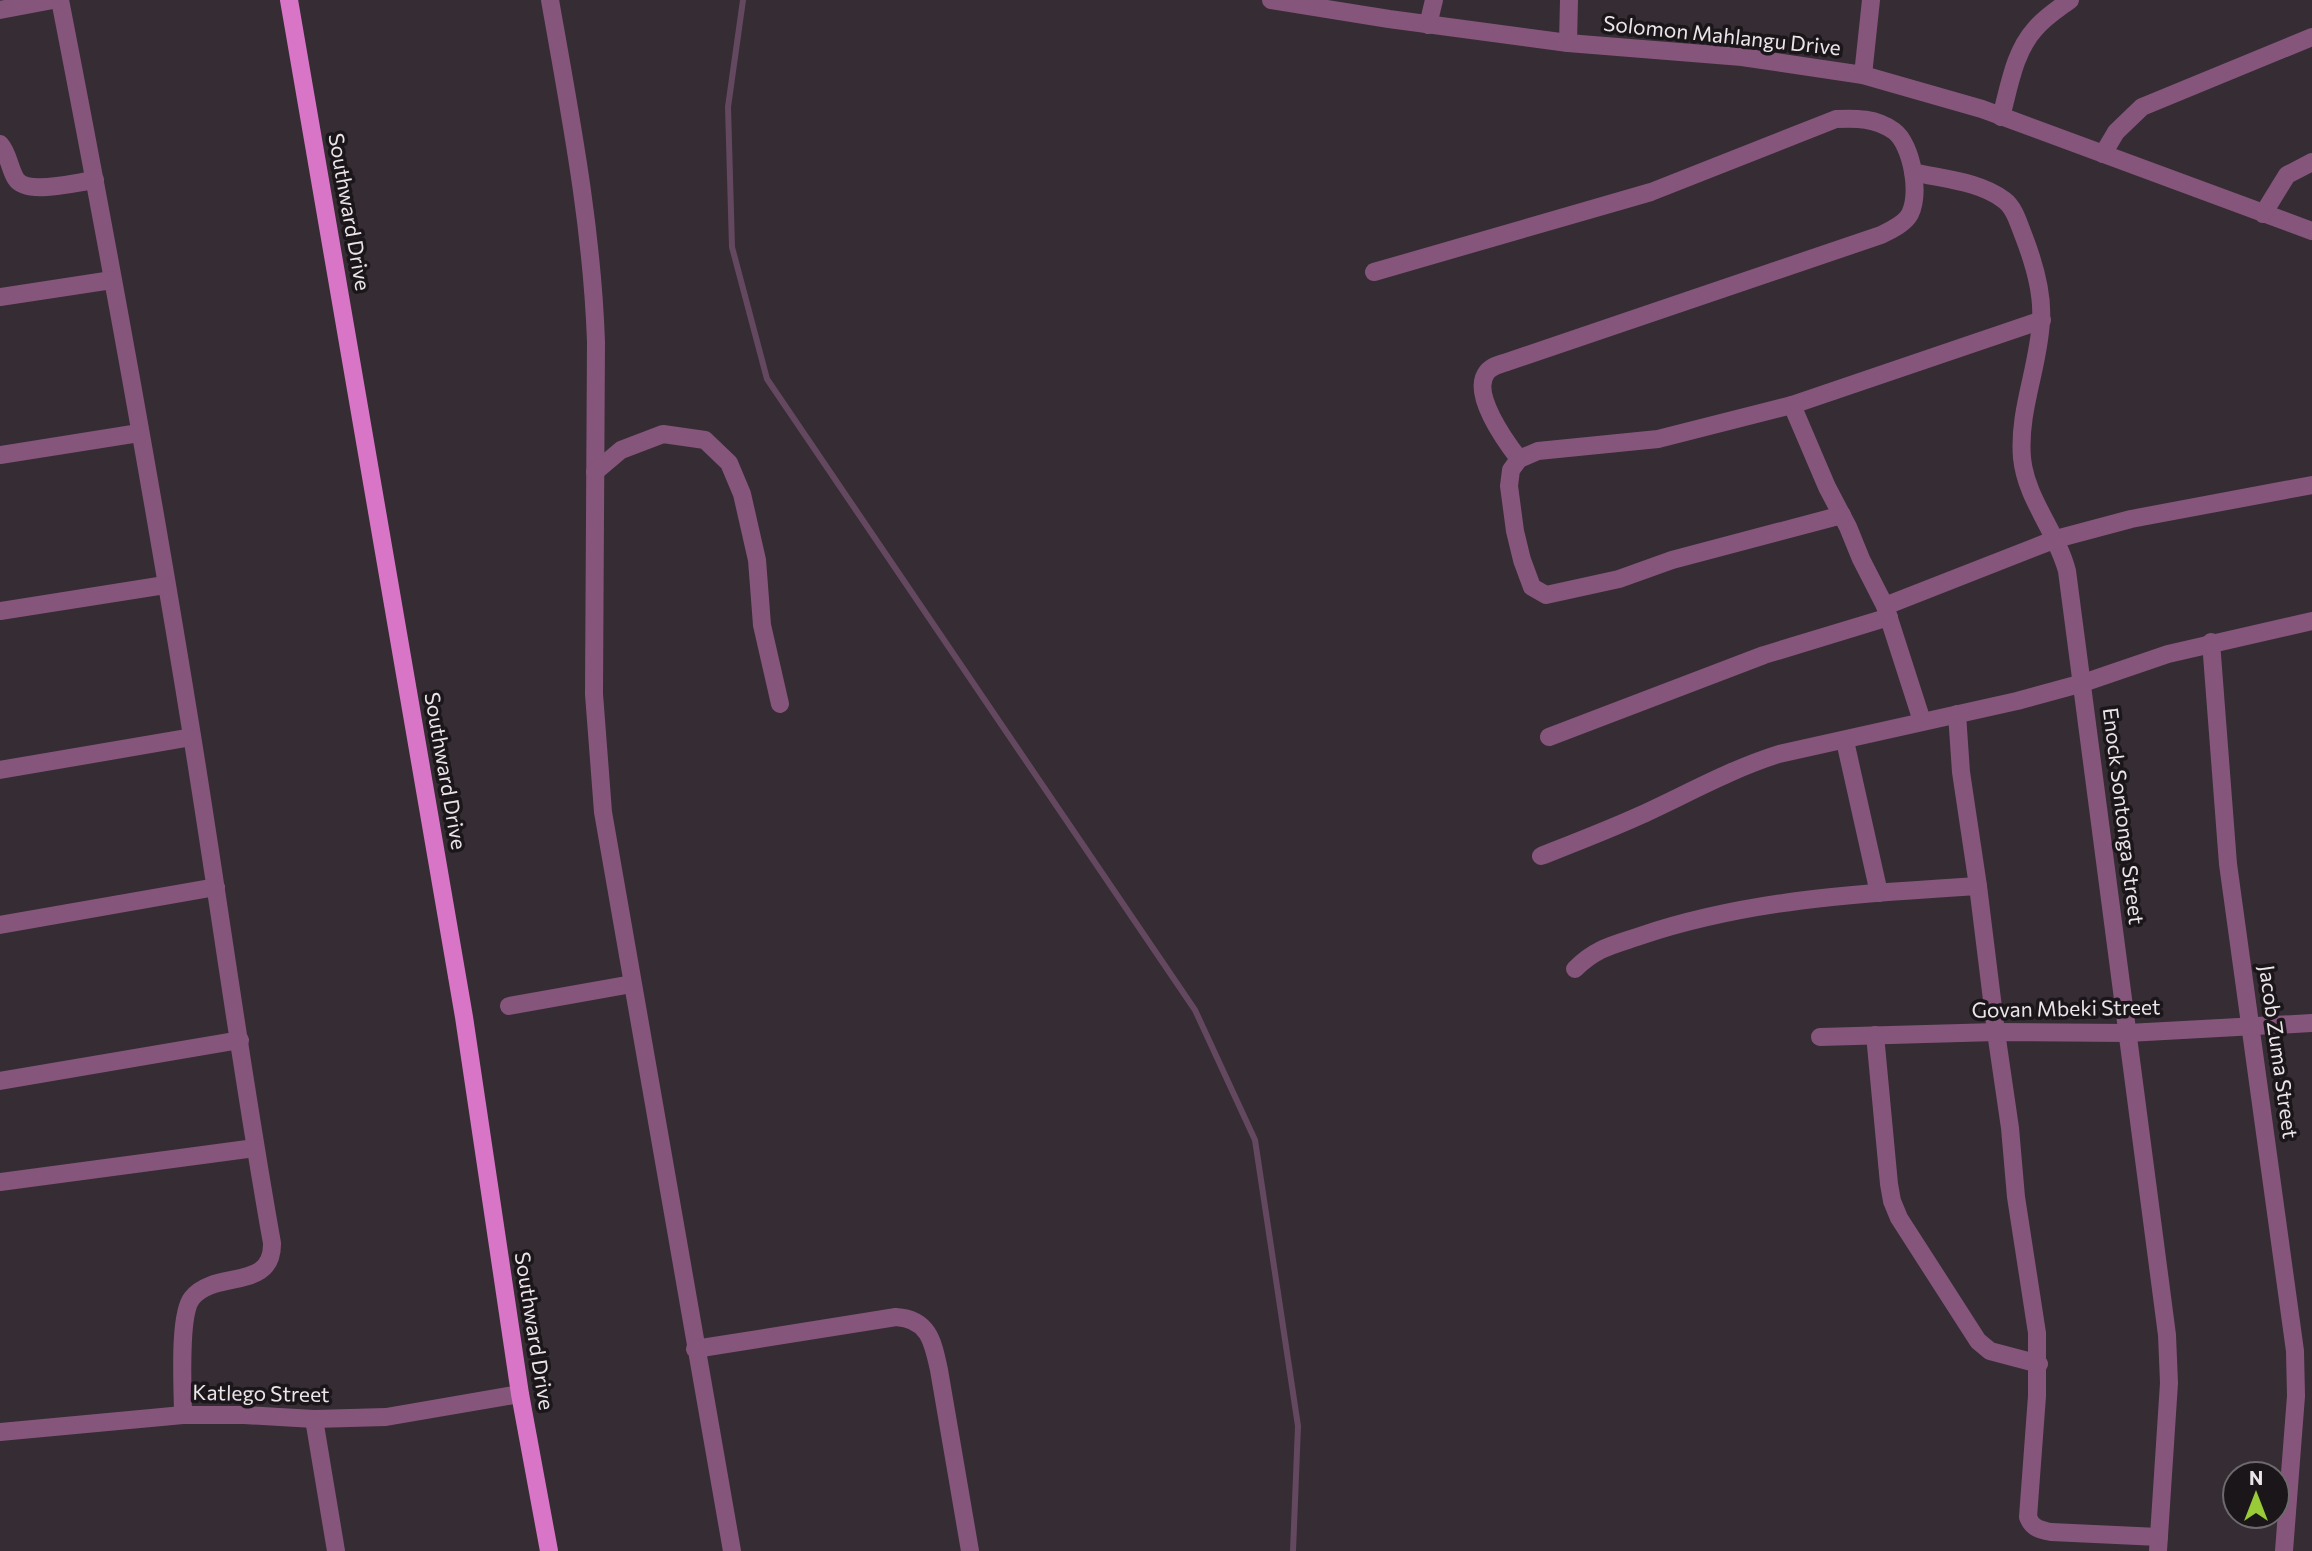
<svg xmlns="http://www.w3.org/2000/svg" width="2312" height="1551" font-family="Commissioner,sans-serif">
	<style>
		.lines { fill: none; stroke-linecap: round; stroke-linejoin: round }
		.stream { stroke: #644860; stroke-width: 6 }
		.minor { stroke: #85557c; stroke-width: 18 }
		.major { stroke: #d975c7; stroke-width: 18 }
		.labels { text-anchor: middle; stroke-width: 7; stroke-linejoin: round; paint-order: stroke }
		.street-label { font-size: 21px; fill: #ebe5ea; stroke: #1a1619 }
	</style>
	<rect width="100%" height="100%" fill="#362c33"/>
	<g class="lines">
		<polyline class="stream" points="743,0 728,107 732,247 767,379 1195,1010 1255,1140 1298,1426 1293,1551"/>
		<g class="minor">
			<path d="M 60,0 C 108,246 153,494 193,742 C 220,909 242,1076 272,1243 C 273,1292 215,1269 192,1298 C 178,1315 183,1391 183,1415"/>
			<path d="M 550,0 C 570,114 592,226 596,342 L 594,694 L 603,812 L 732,1551"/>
			<polyline points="1271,0 1389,19 1568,43 1742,57 1863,75 1982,109 2312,231"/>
			<polyline points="0,10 53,0"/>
			<polyline points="1428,25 1434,0"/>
			<polyline points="1568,43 1569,0"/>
			<polyline points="1863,75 1871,0"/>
			<path d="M 2001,117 C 2009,88 2014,52 2035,29 C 2045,17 2058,9 2070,0"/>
			<path d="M 0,144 C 9,154 9,168 16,179 C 27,196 77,182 95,180"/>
			<polyline points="2103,154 2116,132 2142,107 2312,37"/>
			<path d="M 1913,172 C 1942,179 1979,181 2004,200 C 2015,208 2019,225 2024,237 C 2034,263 2043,292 2041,320 C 2039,367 2018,410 2022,458 C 2026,499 2057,532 2067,571 L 2167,1335 L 2169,1383 L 2158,1551"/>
			<polyline points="2263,214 2287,175 2312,162"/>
			<path d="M 1374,272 L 1651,192 L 1836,119 C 1856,118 1876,118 1894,131 C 1912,144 1922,198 1908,217 C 1902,225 1891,230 1881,235 L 1507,362 C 1500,364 1492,366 1487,372 C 1470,393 1506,442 1519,459"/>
			<polyline points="0,297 112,280"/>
			<polyline points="1792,405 1827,487 1848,527 1861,559 1885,606 1922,721"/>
			<polyline points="0,455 139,433"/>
			<polyline points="595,472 621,450 663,434 705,440 729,463 742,494 757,560 762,625 780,704"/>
			<polyline points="1842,515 1672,560 1619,579 1546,595 1532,587 1522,560 1515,531 1509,486 1511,470 1519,459 1538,451 1658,439 1792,405 2042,320"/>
			<polyline points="1885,606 2056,539 2131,519 2312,485"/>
			<polyline points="0,611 165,585"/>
			<polyline points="2211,642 2228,864 2295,1351 2296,1396 2284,1551"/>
			<path d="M 1957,714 L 1961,772 L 1978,886 L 1996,1032 L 2010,1128 L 2016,1197 L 2037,1333 L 2037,1396 L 2028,1517 C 2032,1528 2040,1530 2051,1532 L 2159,1537"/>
			<polyline points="1549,737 1764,655 1889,617"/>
			<polyline points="1845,741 1879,893"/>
			<polyline points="0,770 192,737"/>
			<path d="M 1541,856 C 1574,843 1608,830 1641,815 C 1687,794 1731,769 1779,754 L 2017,701 L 2083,683 L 2168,654 L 2312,621"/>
			<polyline points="0,925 216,887"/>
			<path d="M 1575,969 C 1596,948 1613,945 1640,936 C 1749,899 1865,893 1978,886"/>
			<polyline points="509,1006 632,984"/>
			<polyline points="1875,1035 1889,1184 1892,1201 1899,1218 1978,1341 1990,1351 2039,1364"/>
			<polyline points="1820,1037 1996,1032 2128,1033 2312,1023"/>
			<polyline points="0,1081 240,1040"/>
			<polyline points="0,1182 255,1148"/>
			<path d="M 695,1349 L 896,1317 C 929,1319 933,1342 939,1370 L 970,1551"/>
			<polyline points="314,1419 336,1551"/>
			<polyline points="0,1432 183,1415 244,1415 314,1419 386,1417 520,1394"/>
		</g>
		<polyline class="major" points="289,0 464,1017 520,1394 549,1551"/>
	</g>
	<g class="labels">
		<g class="street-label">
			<text transform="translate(1722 36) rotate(6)" y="7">Solomon Mahlangu Drive</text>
			<text transform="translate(349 212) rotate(80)" y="7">Southward Drive</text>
			<text transform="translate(445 771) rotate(80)" y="7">Southward Drive</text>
			<text transform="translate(2123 816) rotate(83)" y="7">Enock Sontonga Street</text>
			<text transform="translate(2066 1009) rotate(-1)" y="7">Govan Mbeki Street</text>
			<text transform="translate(2278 1052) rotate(82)" y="7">Jacob Zuma Street</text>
			<text transform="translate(534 1331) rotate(81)" y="7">Southward Drive</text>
			<text transform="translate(261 1394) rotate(1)" y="7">Katlego Street</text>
		</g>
	</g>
	<g transform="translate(2256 1495)"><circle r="33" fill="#1a1619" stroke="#6e696d" stroke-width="2"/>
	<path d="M0-5L12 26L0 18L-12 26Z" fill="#98cb37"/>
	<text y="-10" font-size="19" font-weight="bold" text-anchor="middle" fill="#ebe5ea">N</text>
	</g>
</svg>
